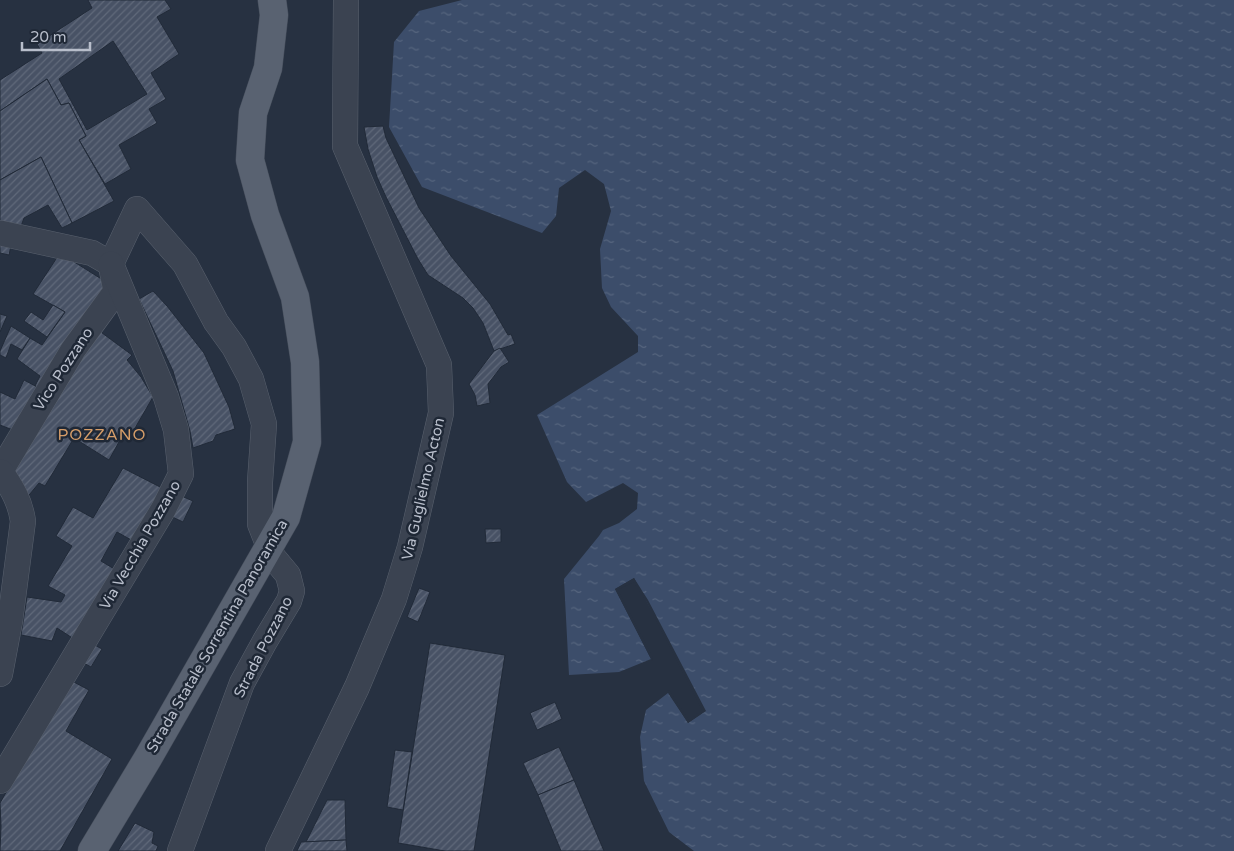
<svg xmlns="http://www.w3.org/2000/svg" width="1234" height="851" font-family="'Varela Round',sans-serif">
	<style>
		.water { fill: url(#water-ripples) }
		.pier { fill: #273141 }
		.building { fill: url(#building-hatch); stroke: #212a38; fill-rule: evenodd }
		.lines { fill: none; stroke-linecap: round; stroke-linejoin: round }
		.minor-casing { stroke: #59616e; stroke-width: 26 }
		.major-casing { stroke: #444c5a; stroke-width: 29 }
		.minor { stroke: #3b4351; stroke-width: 25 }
		.major { stroke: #596271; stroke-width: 28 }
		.labels { text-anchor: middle; stroke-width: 5; stroke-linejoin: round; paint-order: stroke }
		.street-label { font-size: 15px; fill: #b8becb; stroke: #1f2836 }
		.neighbourhood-label { font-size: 16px; letter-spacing: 1px; fill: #d59d69; stroke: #1f2836 }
	</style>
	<defs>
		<pattern id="water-ripples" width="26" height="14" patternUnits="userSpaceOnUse" patternTransform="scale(1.25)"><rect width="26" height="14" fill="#3c4d6a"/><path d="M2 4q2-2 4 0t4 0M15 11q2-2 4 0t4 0" fill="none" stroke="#56657e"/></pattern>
		<pattern id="building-hatch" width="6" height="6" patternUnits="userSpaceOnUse" patternTransform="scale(1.25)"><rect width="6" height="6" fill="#485265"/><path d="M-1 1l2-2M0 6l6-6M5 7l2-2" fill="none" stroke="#60697a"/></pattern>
	</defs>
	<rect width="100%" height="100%" fill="#273141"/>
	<polygon class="water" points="462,0 1234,0 1234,851 694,851 669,832 644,781 640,737 646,710 668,693 688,723 705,711 634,578 615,589 651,659 619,672 569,675 564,579 599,536 603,530 619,523 637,509 638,493 623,483 586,502 567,482 537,415 638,352 638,336 611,307 602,288 600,249 611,211 604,184 585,170 559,188 556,216 542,233 422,187 389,127 394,42 419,11"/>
	<polygon class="pier" points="634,578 648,600 706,711 688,723 667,690 670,691 689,720 702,710 646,601 633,582 618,590 653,657 652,661 615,589"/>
	<g class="building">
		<path d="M 88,0 L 165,0 L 171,9 L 157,17 L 179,54 L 151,73 L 166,99 L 149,109 L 157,123 L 119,145 L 131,169 L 105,184 L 79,140 L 86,136 L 69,103 L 61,105 L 47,79 L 0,111 L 0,80 L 42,53 L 37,44 L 92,8 ZM 113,41 L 147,94 L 87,130 L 59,79 Z"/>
		<polygon points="47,79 61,105 69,103 86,136 79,140 114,201 72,223 41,157 0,180 0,111"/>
		<polygon points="383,126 386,138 419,208 451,256 490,304 508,335 511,334 515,344 494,351 483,323 473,308 463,298 428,275 418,259 386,197 377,177 368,149 364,127"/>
		<polygon points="41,157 72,223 62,228 48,205 24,218 20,229 0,224 0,180"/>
		<polygon points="0,239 12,241 9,255 0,253"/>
		<polygon points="60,253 111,285 41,389 35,386 40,376 17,359 30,338 42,345 65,312 33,294"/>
		<polygon points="153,291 167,306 204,353 229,407 235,429 216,435 213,441 193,448 190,431 173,371 139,299"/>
		<polygon points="53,305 65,312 47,337 24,321 31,312 43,320"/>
		<polygon points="0,314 7,316 0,332"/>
		<polygon points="11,326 30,338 22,350 11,344 6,358 0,355 0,351"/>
		<polygon points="94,327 132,355 127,360 141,377 153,397 131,435 125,431 109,460 74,438 45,486 39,483 25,500 10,466"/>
		<polygon points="500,348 509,362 501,367 488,384 490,403 477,406 475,395 469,384 494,351"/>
		<polygon points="24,380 41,389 18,432 0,425 0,392 15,399"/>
		<polygon points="123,468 164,489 133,541 117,532 101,561 116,570 74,639 57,628 52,641 21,635 27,597 61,602 65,595 48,586 72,546 56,536 73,507 93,518"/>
		<polygon points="179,495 193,501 183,522 168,515"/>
		<polygon points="485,529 501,529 501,542 486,543"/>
		<polygon points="419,588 430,592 418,622 407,617"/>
		<polygon points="91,643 102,649 91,667 80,661"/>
		<polygon points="430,643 505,655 474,851 445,851 398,843"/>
		<polygon points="70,680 89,690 66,731 112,759 60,851 0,851 1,826 0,803"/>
		<polygon points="555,702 562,719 537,730 530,713"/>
		<polygon points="559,747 574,780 538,795 523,763"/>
		<polygon points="395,750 412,752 403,810 387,807"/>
		<polygon points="574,780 604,851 561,851 538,795"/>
		<polygon points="327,800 345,800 346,840 306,842"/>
		<polygon points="135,823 154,832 152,843 158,846 156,851 118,851"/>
		<polygon points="346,840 347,851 297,851 301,842"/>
	</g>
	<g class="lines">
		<g class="minor-casing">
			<g id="minor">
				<polyline points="0,233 92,253 111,264 137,209 185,264 216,322 234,347 251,379 264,424 260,482 260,524 273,557 288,575 292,591 289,601 265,641 242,683 180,851"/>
				<polyline points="0,472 73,350 116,291 112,271"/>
				<path d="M 0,674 L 10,621 L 23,521 C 20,501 12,488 1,472"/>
				<polyline points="0,781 164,508 181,474 176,430 166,397 111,264"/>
				<polyline points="278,851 357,687 394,599 410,547 441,413 439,365 345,146 346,0"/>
			</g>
		</g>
		<g class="major-casing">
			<polyline id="major" points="92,851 148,758 286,517 307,442 305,362 295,297 265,215 250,160 253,113 268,68 274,15 272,0"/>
		</g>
		<use href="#minor" class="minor"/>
		<use href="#major" class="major"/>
	</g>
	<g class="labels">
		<g class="street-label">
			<text transform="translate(63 369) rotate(-57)" y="5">Vico Pozzano</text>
			<text transform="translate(423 489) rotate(-77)" y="5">Via Guglielmo Acton</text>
			<text transform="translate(140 545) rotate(-60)" y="5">Via Vecchia Pozzano</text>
			<text transform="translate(217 636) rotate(-60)" y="5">Strada Statale Sorrentina Panoramica</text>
			<text transform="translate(263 647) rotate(-63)" y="5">Strada Pozzano</text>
		</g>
		<g class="neighbourhood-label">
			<text x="102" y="440">POZZANO</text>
		</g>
	</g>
	<path d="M22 42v8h68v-8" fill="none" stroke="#b8becb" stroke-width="2.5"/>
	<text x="30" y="42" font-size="15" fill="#b8becb" stroke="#1f2836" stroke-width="4" paint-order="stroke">20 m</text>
</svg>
